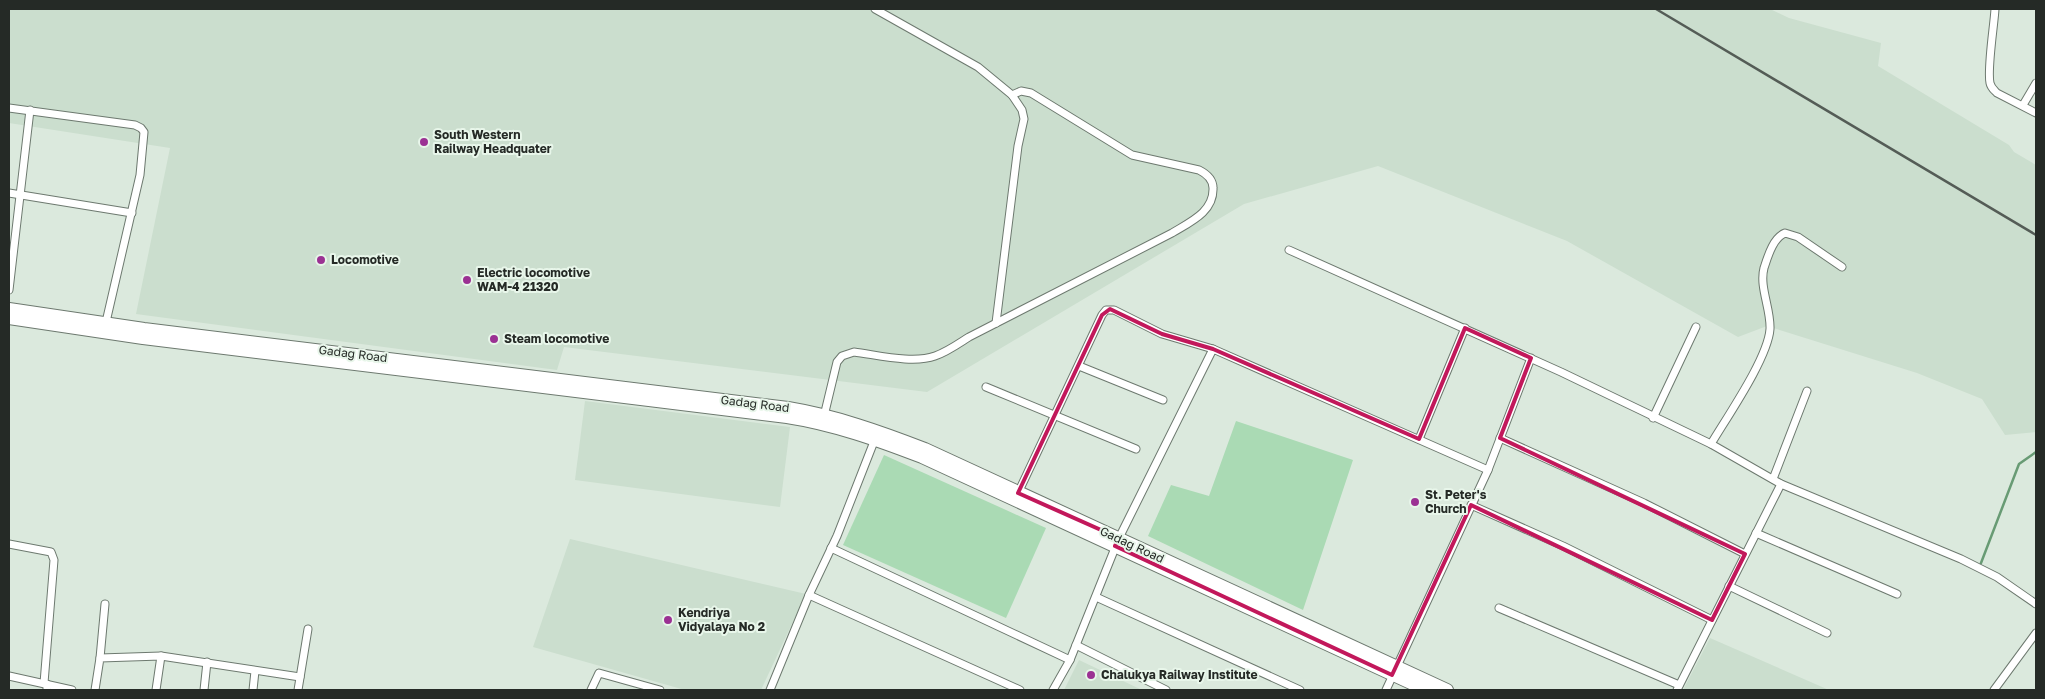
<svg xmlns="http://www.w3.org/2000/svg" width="2045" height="699" font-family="'Golos Text',sans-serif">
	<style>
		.built { fill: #cbdece }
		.green { fill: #aadab4 }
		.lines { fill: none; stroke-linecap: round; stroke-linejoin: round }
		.stream { stroke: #689b74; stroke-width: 2.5 }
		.street-casing { stroke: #6d796f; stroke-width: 9 }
		.highway-casing { stroke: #6d796f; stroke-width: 14 }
		.street { stroke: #fff; stroke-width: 7 }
		.highway { stroke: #fff; stroke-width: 12 }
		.rail { stroke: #545c56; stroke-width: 2.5 }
		.marked { fill: none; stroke: #c2185b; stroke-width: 4; stroke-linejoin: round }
		.poi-dot { fill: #9b3193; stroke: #e8f6ea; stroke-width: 2 }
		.labels { text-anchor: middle; stroke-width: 4; stroke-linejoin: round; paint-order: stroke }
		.poi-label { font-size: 12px; font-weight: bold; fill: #252a26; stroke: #e8f6ea; text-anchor: start }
		.street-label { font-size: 12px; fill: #252a26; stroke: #e8f6ea }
	</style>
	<rect width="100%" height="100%" fill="#dbe9dd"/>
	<g class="built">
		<polygon points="9,9 1770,9 1789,18 1881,43 1878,66 2009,145 2014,152 2036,165 2036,432 2005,435 1982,399 1917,373 1767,326 1738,337 1567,241 1378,166 1244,204 927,392 564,347 557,370 136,314 170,148 9,123"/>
		<polygon points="585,401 790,427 780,507 575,480"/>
		<polygon points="570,539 806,594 761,690 685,690 533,647"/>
		<polygon points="1710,638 1829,690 1683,690"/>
		<polygon points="1079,660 1142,690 1064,690"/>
	</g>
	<g class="green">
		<polygon points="1236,421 1353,460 1303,610 1148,536 1171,485 1209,496"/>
		<polygon points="884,455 1046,528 1006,618 843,545"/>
	</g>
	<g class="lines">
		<polyline class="stream" points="1981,563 2019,464 2036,452"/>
		<g class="street-casing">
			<g id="street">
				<polyline points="875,9 978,67 1012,95 1022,110 1024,119 1018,146 996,323"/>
				<path d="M 1995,9 C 1994,26 1987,69 1990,83 C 1991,88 1994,90 1997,93 L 2036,113"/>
				<polyline points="2023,105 2036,83"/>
				<polyline points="9,108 135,125 141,128 144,132 140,175 106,322"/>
				<polyline points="9,193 132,213"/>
				<polyline points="1289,250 1561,372 1711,444 1781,484 1961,559 1997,577 2036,604"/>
				<polyline points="9,290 30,110"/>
				<polyline points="1079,366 1163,400"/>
				<polyline points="986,387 1136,449"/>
				<path d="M 824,416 L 837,362 L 842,356 L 854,352 C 878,355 913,364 935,356 C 947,352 958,344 969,337 L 1172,233 C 1190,222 1214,212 1213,188 C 1213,179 1207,174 1199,170 L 1132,155 L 1031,93 L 1021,91 L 1012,95"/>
				<polyline points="1653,418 1696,327"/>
				<polyline points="1500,438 1644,503 1745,554"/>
				<polyline points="1419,439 1465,328"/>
				<path d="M 1711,444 C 1727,417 1768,358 1770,329 C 1771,309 1759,287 1764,268 C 1768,256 1773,238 1785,233 L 1798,237 L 1842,267"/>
				<polyline points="1773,479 1807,391"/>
				<polyline points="1018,493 1102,315 1106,310 1114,310 1162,334 1213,349"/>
				<polyline points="1471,505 1563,546 1712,620"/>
				<polyline points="1756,533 1897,594"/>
				<polyline points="9,544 51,552 54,560 44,683 47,684 47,690"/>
				<polyline points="831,548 1070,660"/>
				<polyline points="1729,586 1827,633"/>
				<polyline points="809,595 1020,690"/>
				<polyline points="1096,597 1300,690"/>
				<polyline points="1499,608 1679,685"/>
				<polyline points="1076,645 1166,690"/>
				<polyline points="100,658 105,604"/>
				<polyline points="9,676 72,690"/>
				<polyline points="95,690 100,658 161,656 300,677"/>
				<polyline points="156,690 161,656"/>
				<polyline points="204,690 207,662"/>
				<polyline points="253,690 255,671"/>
				<polyline points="298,690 308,629"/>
				<polyline points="591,690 599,673 660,690"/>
				<polyline points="770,690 809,595 837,536 875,439"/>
				<polyline points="1053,690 1070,660 1119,538 1213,349 1488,470"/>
				<polyline points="1386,690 1488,470 1531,358"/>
				<polyline points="1677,690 1781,484"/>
				<polyline points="1994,690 2036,633"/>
			</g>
		</g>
		<g class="highway-casing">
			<g id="highway">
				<path d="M 9,309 L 144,329 L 788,408 C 836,416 881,432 925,449 L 1447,690"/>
				<path d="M 9,318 L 143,338 L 787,417 C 833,424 878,440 922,457 L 1426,690"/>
			</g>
		</g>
		<use href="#street" class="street"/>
		<use href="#highway" class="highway"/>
		<polyline class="rail" points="1656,9 2036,235"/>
	</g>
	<path class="marked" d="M 1110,309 L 1162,334 L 1213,349 L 1419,439 L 1465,328 L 1531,358 L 1500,438 L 1745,554 L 1712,620 L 1471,505 L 1392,675 L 1115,546 L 1119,538 L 1018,493 L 1102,315 Z"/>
	<g class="poi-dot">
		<circle cx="424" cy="142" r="5"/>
		<circle cx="321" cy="260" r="5"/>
		<circle cx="467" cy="280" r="5"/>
		<circle cx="494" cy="339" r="5"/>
		<circle cx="1415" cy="502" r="5"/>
		<circle cx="668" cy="620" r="5"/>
		<circle cx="1091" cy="675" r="5"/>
	</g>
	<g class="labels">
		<g class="poi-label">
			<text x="434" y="139">South Western<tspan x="434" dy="14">Railway Headquater</tspan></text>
			<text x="331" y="264">Locomotive</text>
			<text x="477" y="277">Electric locomotive<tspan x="477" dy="14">WAM-4 21320</tspan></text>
			<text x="504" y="343">Steam locomotive</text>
			<text x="1425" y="499">St. Peter's<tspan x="1425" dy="14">Church</tspan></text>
			<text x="678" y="617">Kendriya<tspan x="678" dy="14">Vidyalaya No 2</tspan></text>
			<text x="1101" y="679">Chalukya Railway Institute</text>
		</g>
		<g class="street-label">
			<text transform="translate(353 354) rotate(7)" y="4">Gadag Road</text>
			<text transform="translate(755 404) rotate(7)" y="4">Gadag Road</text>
			<text transform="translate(1132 545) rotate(25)" y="4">Gadag Road</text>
		</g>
	</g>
	<rect width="2045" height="699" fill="none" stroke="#252a26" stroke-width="20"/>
</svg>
